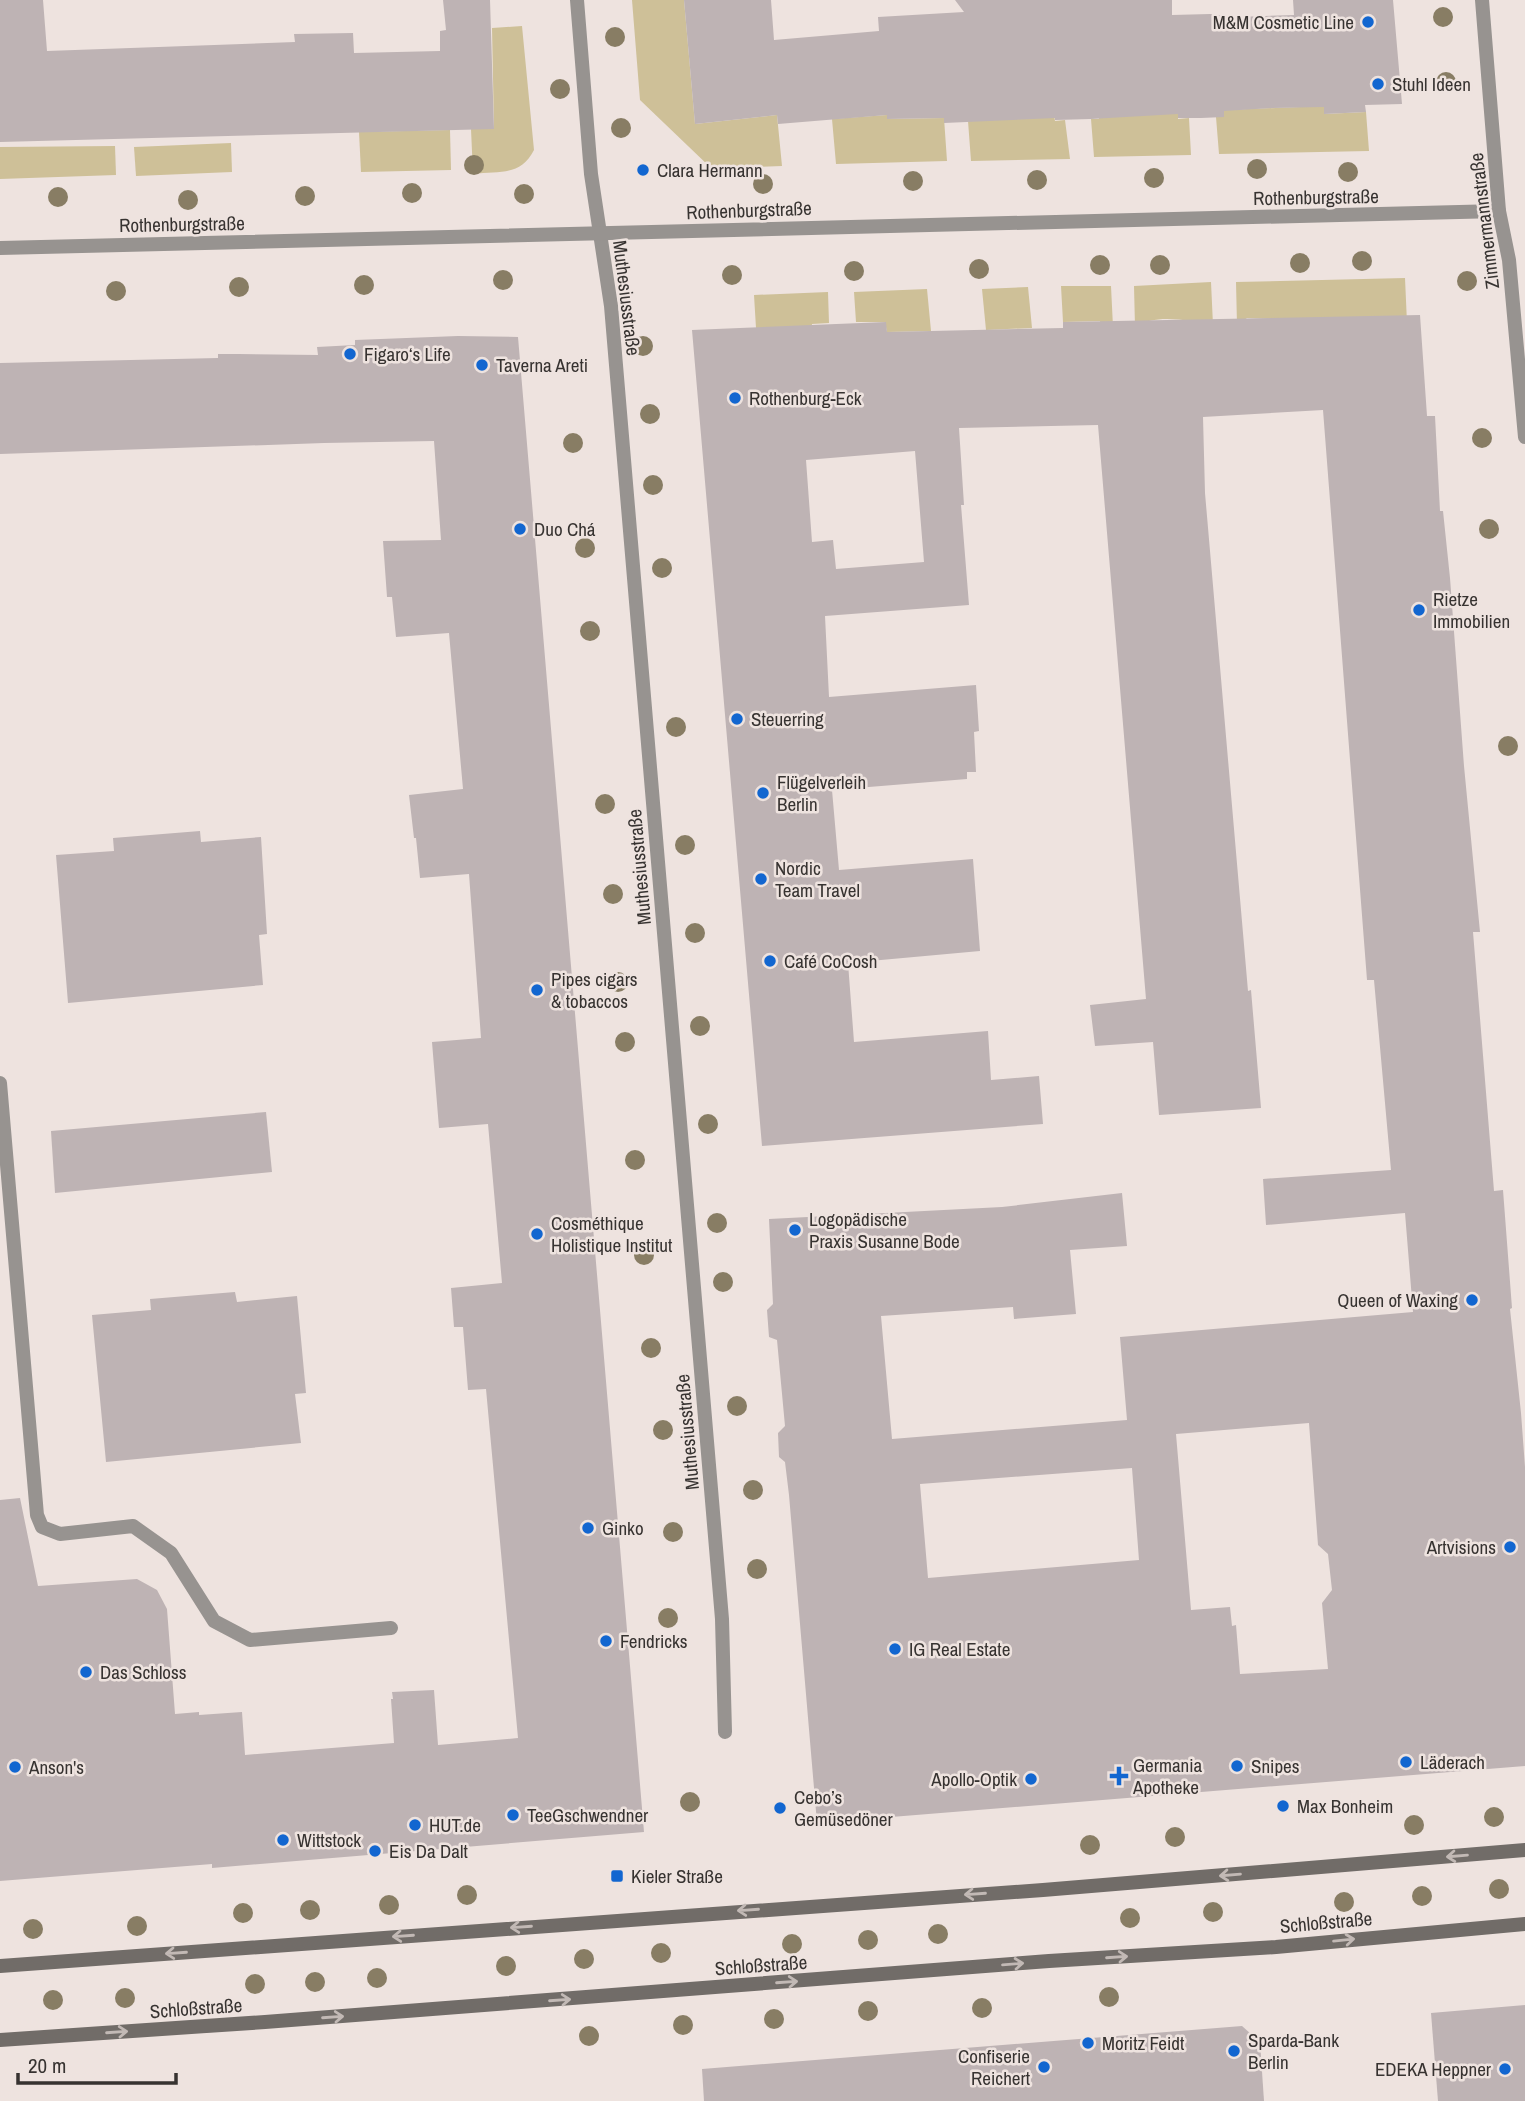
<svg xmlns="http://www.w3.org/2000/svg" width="1525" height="2101" font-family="'Archivo Narrow',sans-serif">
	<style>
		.green { fill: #cec098 }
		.building { fill: #beb3b4; fill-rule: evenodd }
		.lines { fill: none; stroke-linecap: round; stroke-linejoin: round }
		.lane { stroke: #979390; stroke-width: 14 }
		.street { stroke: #979390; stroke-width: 14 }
		.secondary { stroke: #716c68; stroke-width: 14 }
		.tree { fill: #887d64 }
		.oneway { stroke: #c2b9b5 }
		.poi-dot { fill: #1266d0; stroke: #eee3df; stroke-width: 2.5 }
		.labels { text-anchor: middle; stroke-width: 5; stroke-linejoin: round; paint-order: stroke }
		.poi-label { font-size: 19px; fill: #373331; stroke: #eee3df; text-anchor: start }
		.street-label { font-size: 19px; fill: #373331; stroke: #eee3df }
	</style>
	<rect width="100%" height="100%" fill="#eee3df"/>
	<g class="green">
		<polygon points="632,0 684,0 695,124 777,115 782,166 712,169 640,100"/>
		<path d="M 522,26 L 534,150 C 521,176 500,171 473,174 L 471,129 L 494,128 L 492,28 Z"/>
		<polygon points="1324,106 1324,114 1366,112 1369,151 1219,154 1216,117 1224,117 1224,110"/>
		<polygon points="1178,111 1178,119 1189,118 1191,155 1094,157 1091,119 1099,119 1098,114"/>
		<polygon points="887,115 887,119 944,118 947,161 836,164 832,119"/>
		<polygon points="1054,115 1055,121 1065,120 1070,159 971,161 968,121"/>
		<polygon points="450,130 451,170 361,172 359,132"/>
		<polygon points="231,143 232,172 136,176 134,147"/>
		<polygon points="115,146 116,175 0,179 0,147"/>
		<polygon points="1405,278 1407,323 1247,318 1237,325 1236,282"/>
		<path d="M 1211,282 L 1213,325 C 1189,321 1157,313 1135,327 L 1134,286 Z"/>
		<polygon points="1061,286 1111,286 1113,327 1101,327 1100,321 1063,322"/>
		<polygon points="1028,287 1032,328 986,330 982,289"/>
		<polygon points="927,289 931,331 887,332 885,322 856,322 854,292"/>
		<polygon points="828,292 829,323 812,324 811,334 756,328 754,295"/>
	</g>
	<g class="building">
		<polygon points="0,0 43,0 47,51 295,42 294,34 353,33 354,53 440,51 440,31 446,30 443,0 490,0 494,129 0,142"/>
		<polygon points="684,0 771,0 774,40 879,31 878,17 964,12 955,0 1172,0 1172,15 1210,14 1237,17 1294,15 1293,0 1393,0 1402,104 1365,105 1366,112 1324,114 1324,107 1273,108 1224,111 1224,117 1201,118 1178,118 1178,114 1091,119 1055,120 1055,118 944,123 944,118 887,119 887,115 778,124 777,115 695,124"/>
		<path d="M 1420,315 L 1427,416 L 1435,416 L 1440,511 L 1443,511 L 1450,578 L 1464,766 L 1480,932 L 1473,932 L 1494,1191 L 1503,1190 L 1512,1308 L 1510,1309 L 1521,1413 L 1525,1467 L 1525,1766 L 817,1823 L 789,1495 L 785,1462 L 779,1457 L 778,1433 L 785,1426 L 777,1340 L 769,1337 L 767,1310 L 773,1304 L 769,1219 L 1002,1207 L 1122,1193 L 1127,1246 L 1070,1250 L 1076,1314 L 1014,1319 L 1013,1307 L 881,1316 L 892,1439 L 1127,1420 L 1120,1337 L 1413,1312 L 1405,1213 L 1266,1225 L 1263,1179 L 1391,1170 L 1374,980 L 1367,980 L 1323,410 L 1203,417 L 1205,493 L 1248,991 L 1251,990 L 1261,1108 L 1159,1115 L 1153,1042 L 1095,1046 L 1090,1005 L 1146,999 L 1098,425 L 959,428 L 964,505 L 961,505 L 969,605 L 825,616 L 829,697 L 976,685 L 979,731 L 974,732 L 976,772 L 967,772 L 967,779 L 832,790 L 839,870 L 973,859 L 980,951 L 848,963 L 854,1042 L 988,1031 L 991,1080 L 1039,1076 L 1043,1124 L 762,1146 L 692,330 L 886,322 L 887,332 L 1063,328 L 1063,322 ZM 915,451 L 924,562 L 836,569 L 833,540 L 812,542 L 806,460 ZM 1309,1423 L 1318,1545 L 1328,1554 L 1332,1590 L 1322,1603 L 1328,1669 L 1240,1674 L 1236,1625 L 1232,1626 L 1230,1607 L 1191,1610 L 1176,1434 ZM 1132,1468 L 1139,1560 L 928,1578 L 920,1484 Z"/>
		<polygon points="458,336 518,337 644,1832 212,1868 212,1864 0,1881 0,1500 20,1498 38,1586 137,1579 157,1590 167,1609 175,1714 199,1712 199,1715 242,1712 245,1755 394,1743 391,1699 393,1699 392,1692 434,1690 438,1745 518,1738 486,1389 468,1390 463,1327 454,1327 451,1288 502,1283 488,1124 439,1128 432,1042 481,1038 469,874 420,878 416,838 414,838 409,795 463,789 449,633 396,637 392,597 387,597 383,541 441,540 434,441 324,443 0,454 0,363 218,358 218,354 238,354 318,355 317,347 355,345 355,340"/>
		<polygon points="200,831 201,842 261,837 267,934 259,935 263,985 68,1003 56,855 114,851 113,838"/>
		<polygon points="266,1112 272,1172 55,1193 51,1131"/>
		<polygon points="235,1292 237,1302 297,1296 306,1393 295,1394 301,1443 106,1462 92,1315 151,1310 150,1299"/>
		<polygon points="1525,2005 1525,2101 1438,2101 1431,2013"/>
		<polygon points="1242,2026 1260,2042 1264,2101 704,2101 702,2069"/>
	</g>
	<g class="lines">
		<polyline class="lane" points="0,1083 37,1515 42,1527 60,1534 133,1526 171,1553 214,1621 250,1640 391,1628"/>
		<g class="street">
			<polyline points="577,0 591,174 611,306 722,1619 725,1732"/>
			<polyline points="1482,0 1499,211 1509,260 1525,437"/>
			<polyline points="0,248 1499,211"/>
		</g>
		<g class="secondary">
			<polyline points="0,1966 1043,1890 1525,1850"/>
			<polyline points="0,2040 265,2022 1049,1961 1276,1947 1525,1924"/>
		</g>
	</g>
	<g class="tree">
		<circle cx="1443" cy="17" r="10"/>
		<circle cx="615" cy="37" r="10"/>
		<circle cx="1446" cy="82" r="10"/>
		<circle cx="560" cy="89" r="10"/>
		<circle cx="621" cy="128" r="10"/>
		<circle cx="474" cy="165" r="10"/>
		<circle cx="1257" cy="169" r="10"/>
		<circle cx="1348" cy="172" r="10"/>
		<circle cx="1154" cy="178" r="10"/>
		<circle cx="1037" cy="180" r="10"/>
		<circle cx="913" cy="181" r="10"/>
		<circle cx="763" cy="184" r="10"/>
		<circle cx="412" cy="193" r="10"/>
		<circle cx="524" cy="194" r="10"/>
		<circle cx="305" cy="196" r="10"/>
		<circle cx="58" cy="197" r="10"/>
		<circle cx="188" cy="200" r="10"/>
		<circle cx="1362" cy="261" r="10"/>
		<circle cx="1300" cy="263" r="10"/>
		<circle cx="1100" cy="265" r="10"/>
		<circle cx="1160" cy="265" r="10"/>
		<circle cx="979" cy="269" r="10"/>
		<circle cx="854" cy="271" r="10"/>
		<circle cx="732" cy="275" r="10"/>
		<circle cx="503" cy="280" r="10"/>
		<circle cx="1467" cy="281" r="10"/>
		<circle cx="364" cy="285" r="10"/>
		<circle cx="239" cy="287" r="10"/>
		<circle cx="116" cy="291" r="10"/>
		<circle cx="643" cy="346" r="10"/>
		<circle cx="650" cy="414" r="10"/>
		<circle cx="1482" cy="438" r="10"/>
		<circle cx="573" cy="443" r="10"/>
		<circle cx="653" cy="485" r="10"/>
		<circle cx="1489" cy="529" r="10"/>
		<circle cx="585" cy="548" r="10"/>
		<circle cx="662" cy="568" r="10"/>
		<circle cx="590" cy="631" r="10"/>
		<circle cx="676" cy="727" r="10"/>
		<circle cx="1508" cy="746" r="10"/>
		<circle cx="605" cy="804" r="10"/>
		<circle cx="685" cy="845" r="10"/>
		<circle cx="613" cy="894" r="10"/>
		<circle cx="695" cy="933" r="10"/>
		<circle cx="618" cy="982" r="10"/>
		<circle cx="700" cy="1026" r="10"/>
		<circle cx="625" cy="1042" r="10"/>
		<circle cx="708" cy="1124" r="10"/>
		<circle cx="635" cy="1160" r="10"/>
		<circle cx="717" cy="1223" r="10"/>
		<circle cx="644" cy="1255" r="10"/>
		<circle cx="723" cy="1282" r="10"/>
		<circle cx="651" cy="1348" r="10"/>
		<circle cx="737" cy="1406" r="10"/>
		<circle cx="663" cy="1430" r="10"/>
		<circle cx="753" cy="1490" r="10"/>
		<circle cx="673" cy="1532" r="10"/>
		<circle cx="757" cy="1569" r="10"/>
		<circle cx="668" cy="1618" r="10"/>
		<circle cx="690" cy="1802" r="10"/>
		<circle cx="1494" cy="1817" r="10"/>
		<circle cx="1414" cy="1825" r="10"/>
		<circle cx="1175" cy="1837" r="10"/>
		<circle cx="1090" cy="1845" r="10"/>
		<circle cx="1499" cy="1889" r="10"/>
		<circle cx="467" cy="1895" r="10"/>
		<circle cx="1422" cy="1896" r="10"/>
		<circle cx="1344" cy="1902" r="10"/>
		<circle cx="389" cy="1905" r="10"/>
		<circle cx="310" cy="1910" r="10"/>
		<circle cx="1213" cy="1912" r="10"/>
		<circle cx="243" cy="1913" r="10"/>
		<circle cx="1130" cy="1918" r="10"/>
		<circle cx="137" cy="1926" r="10"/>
		<circle cx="33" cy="1929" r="10"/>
		<circle cx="938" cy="1934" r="10"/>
		<circle cx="868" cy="1940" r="10"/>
		<circle cx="792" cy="1944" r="10"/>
		<circle cx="661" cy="1953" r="10"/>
		<circle cx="584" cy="1959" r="10"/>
		<circle cx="506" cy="1966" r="10"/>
		<circle cx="377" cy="1978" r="10"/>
		<circle cx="315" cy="1982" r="10"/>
		<circle cx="255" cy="1984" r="10"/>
		<circle cx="1109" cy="1997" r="10"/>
		<circle cx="125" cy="1998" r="10"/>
		<circle cx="53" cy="2000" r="10"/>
		<circle cx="982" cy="2008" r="10"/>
		<circle cx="868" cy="2011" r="10"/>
		<circle cx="774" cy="2019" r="10"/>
		<circle cx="683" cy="2025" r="10"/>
		<circle cx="589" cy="2036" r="10"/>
	</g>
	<defs><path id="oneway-shaft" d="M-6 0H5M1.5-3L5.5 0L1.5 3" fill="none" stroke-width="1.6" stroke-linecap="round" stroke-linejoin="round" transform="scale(1.75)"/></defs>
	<g class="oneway">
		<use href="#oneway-shaft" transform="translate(1457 1856) rotate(175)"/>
		<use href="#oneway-shaft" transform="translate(1230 1875) rotate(175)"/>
		<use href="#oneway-shaft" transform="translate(975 1894) rotate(176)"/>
		<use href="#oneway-shaft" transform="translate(748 1910) rotate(176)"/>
		<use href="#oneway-shaft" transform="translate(521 1927) rotate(176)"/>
		<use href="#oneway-shaft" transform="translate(403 1936) rotate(176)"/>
		<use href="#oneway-shaft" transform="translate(1344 1940) rotate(-6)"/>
		<use href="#oneway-shaft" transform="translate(176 1953) rotate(176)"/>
		<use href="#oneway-shaft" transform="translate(1117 1957) rotate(-4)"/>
		<use href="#oneway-shaft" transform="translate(1013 1964) rotate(-5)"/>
		<use href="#oneway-shaft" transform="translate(787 1982) rotate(-4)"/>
		<use href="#oneway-shaft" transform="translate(560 2000) rotate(-4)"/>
		<use href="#oneway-shaft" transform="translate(333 2017) rotate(-4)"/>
		<use href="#oneway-shaft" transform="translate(117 2032) rotate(-4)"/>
	</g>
	<g class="poi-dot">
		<circle cx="1368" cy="22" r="7"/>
		<circle cx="1378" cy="84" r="7"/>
		<circle cx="643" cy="170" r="7"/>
		<circle cx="350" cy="354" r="7"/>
		<circle cx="482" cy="365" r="7"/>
		<circle cx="735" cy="398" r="7"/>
		<circle cx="520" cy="529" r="7"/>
		<circle cx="1419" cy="610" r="7"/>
		<circle cx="737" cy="719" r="7"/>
		<circle cx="763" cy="793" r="7"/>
		<circle cx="761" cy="879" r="7"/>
		<circle cx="770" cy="961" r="7"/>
		<circle cx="537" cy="990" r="7"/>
		<circle cx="795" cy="1230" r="7"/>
		<circle cx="537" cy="1234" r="7"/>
		<circle cx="1472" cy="1300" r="7"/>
		<circle cx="588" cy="1528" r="7"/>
		<circle cx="1510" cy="1547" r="7"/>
		<circle cx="606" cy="1641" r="7"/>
		<circle cx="895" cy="1649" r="7"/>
		<circle cx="86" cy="1672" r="7"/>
		<circle cx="1406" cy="1762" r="7"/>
		<circle cx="1237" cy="1766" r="7"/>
		<circle cx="15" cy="1767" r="7"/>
		<path d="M1115.5 1765.5h7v7h7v7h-7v7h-7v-7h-7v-7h7z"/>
		<circle cx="1031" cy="1779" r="7"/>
		<circle cx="1283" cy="1806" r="7"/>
		<circle cx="780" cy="1808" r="7"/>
		<circle cx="513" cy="1815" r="7"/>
		<circle cx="415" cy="1825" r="7"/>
		<circle cx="283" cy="1840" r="7"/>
		<circle cx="375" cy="1851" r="7"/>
		<rect x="610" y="1869" width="14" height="14" rx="3.5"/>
		<circle cx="1088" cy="2043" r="7"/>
		<circle cx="1234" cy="2051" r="7"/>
		<circle cx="1044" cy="2067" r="7"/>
		<circle cx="1505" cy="2069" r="7"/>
	</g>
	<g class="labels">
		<g class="poi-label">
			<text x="1354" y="29" text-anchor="end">M&amp;M Cosmetic Line</text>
			<text x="1392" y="91">Stuhl Ideen</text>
			<text x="657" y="177">Clara Hermann</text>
			<text x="364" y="361">Figaro‘s Life</text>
			<text x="496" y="372">Taverna Areti</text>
			<text x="749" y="405">Rothenburg-Eck</text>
			<text x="534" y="536">Duo Chá</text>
			<text x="1433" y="606">Rietze<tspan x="1433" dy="22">Immobilien</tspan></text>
			<text x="751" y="726">Steuerring</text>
			<text x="777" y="789">Flügelverleih<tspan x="777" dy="22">Berlin</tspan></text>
			<text x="775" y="875">Nordic<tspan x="775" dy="22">Team Travel</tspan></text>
			<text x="784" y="968">Café CoCosh</text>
			<text x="551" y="986">Pipes cigars<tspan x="551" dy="22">&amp; tobaccos</tspan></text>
			<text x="809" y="1226">Logopädische<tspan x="809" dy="22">Praxis Susanne Bode</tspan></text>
			<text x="551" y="1230">Cosméthique<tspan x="551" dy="22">Holistique Institut</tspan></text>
			<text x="1458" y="1307" text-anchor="end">Queen of Waxing</text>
			<text x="602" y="1535">Ginko</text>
			<text x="1496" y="1554" text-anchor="end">Artvisions</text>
			<text x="620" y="1648">Fendricks</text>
			<text x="909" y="1656">IG Real Estate</text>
			<text x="100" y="1679">Das Schloss</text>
			<text x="1420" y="1769">Läderach</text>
			<text x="1133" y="1772">Germania<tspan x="1133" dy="22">Apotheke</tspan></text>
			<text x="1251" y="1773">Snipes</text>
			<text x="29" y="1774">Anson's</text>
			<text x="1017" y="1786" text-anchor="end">Apollo-Optik</text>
			<text x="794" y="1804">Cebo’s<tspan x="794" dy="22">Gemüsedöner</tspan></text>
			<text x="1297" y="1813">Max Bonheim</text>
			<text x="527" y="1822">TeeGschwendner</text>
			<text x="429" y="1832">HUT.de</text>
			<text x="297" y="1847">Wittstock</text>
			<text x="389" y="1858">Eis Da Dalt</text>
			<text x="631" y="1883">Kieler Straße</text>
			<text x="1248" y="2047">Sparda-Bank<tspan x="1248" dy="22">Berlin</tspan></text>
			<text x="1102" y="2050">Moritz Feidt</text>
			<text x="1030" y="2063" text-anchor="end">Confiserie<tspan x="1030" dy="22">Reichert</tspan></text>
			<text x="1491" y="2076" text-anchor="end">EDEKA Heppner</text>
		</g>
		<g class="street-label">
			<text transform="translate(1316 197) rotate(-1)" y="7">Rothenburgstraße</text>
			<text transform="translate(749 210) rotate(-2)" y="7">Rothenburgstraße</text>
			<text transform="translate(1484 221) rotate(-97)" y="7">Zimmermannstraße</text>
			<text transform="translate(182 224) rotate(-1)" y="7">Rothenburgstraße</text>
			<text transform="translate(627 298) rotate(83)" y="7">Muthesiusstraße</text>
			<text transform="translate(639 867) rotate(-95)" y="7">Muthesiusstraße</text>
			<text transform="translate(687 1432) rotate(-95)" y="7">Muthesiusstraße</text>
			<text transform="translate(1326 1922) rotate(-5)" y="7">Schloßstraße</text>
			<text transform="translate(761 1965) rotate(-4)" y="7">Schloßstraße</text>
			<text transform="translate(196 2008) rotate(-4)" y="7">Schloßstraße</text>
		</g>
	</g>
	<path d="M18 2073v10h158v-10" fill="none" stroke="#373331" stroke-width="3.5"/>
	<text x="28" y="2073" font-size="21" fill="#373331" stroke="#eee3df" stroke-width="5" paint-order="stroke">20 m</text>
</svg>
